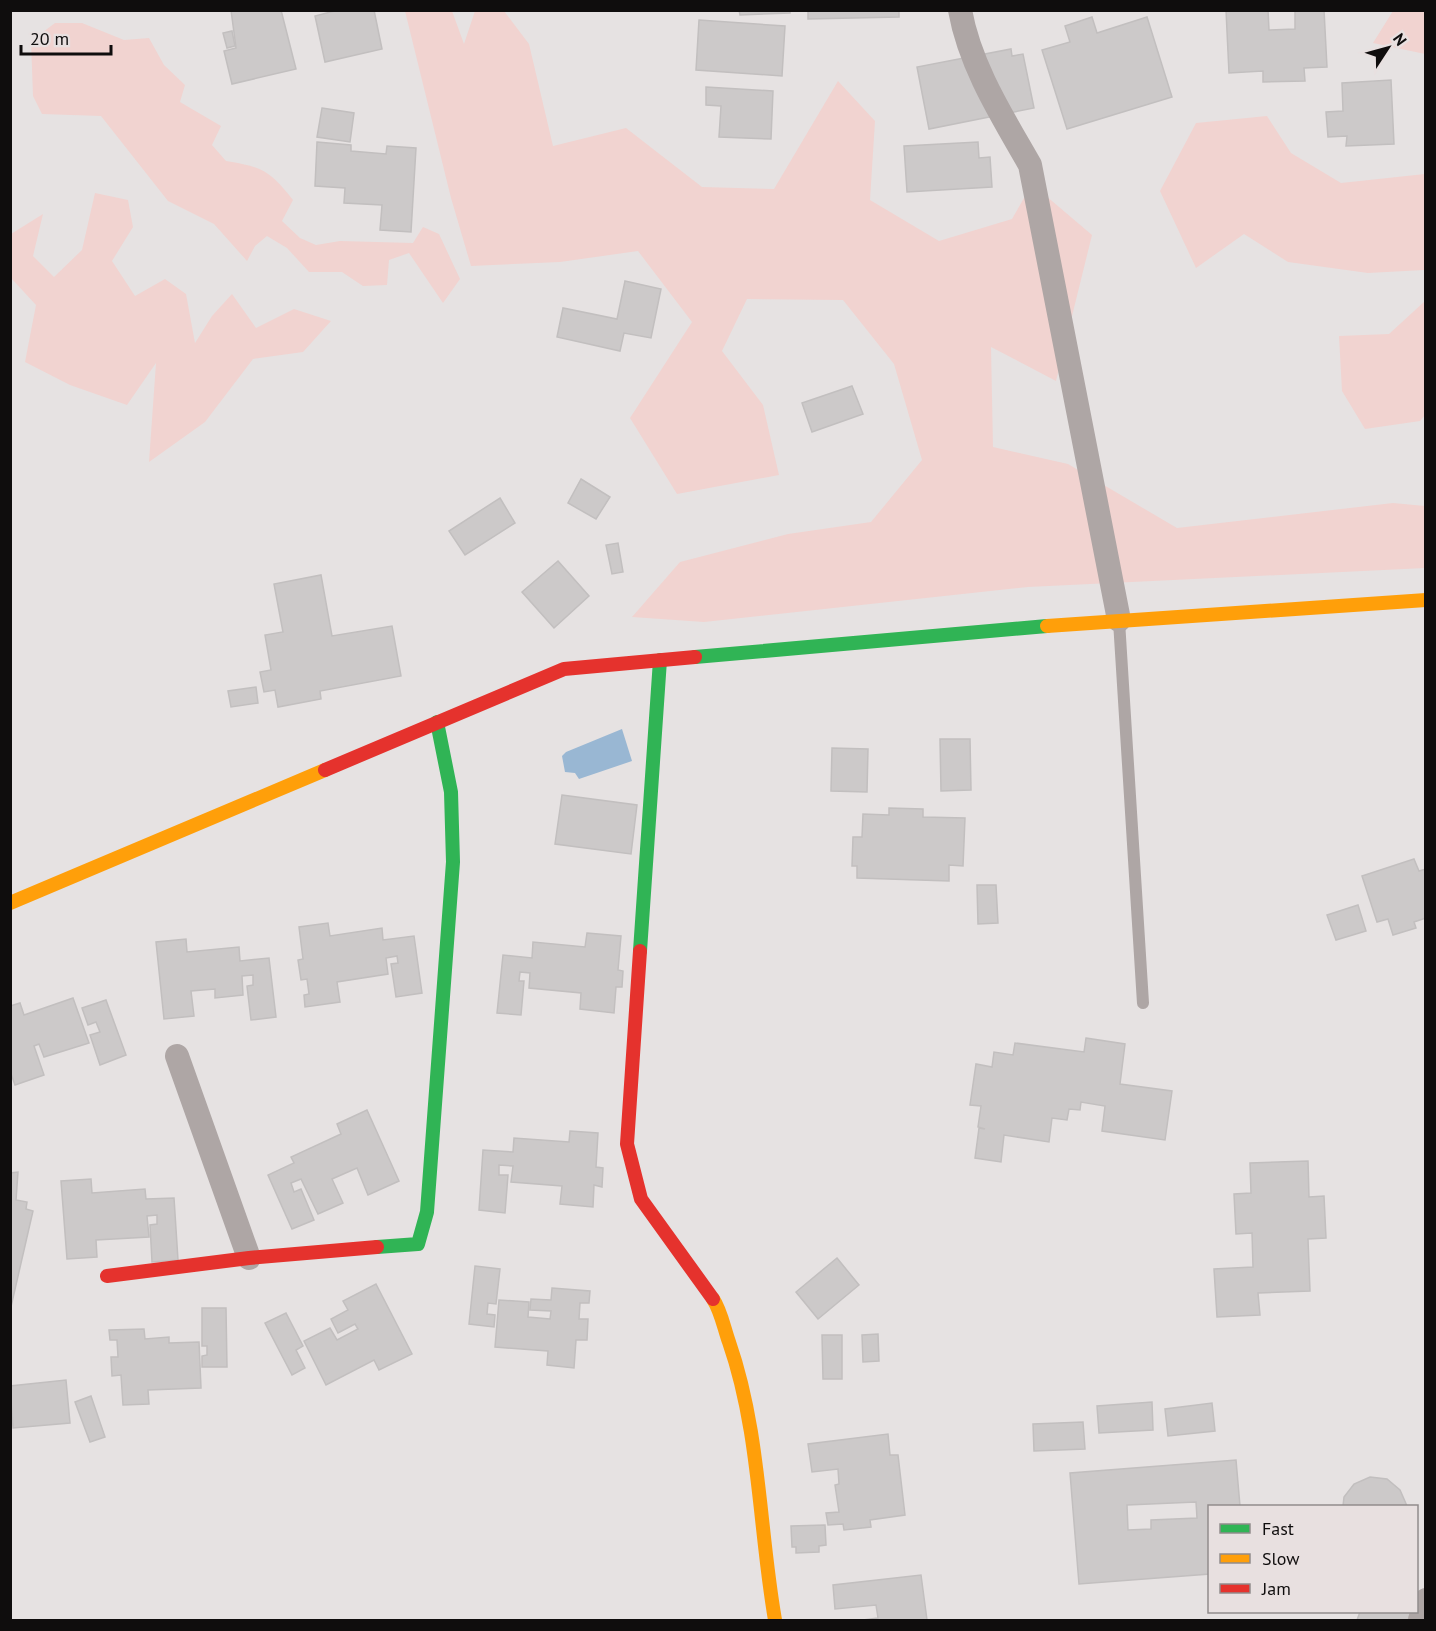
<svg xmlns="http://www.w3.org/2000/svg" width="1436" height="1631" font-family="'PT Sans',sans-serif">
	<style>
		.green { fill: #f1d3d0 }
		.water { fill: #99b7d3 }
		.building { fill: #ccc9c9; stroke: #c2bfbf; stroke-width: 1.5; fill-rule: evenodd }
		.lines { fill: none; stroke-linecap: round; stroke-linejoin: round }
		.lane { stroke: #aea6a5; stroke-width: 12 }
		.street { stroke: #aea6a5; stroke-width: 24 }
		.fast { stroke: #30b455; stroke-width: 14 }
		.slow { stroke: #ff9f0a; stroke-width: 14 }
		.jam { stroke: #e5322d; stroke-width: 14 }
	</style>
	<rect width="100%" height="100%" fill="#e6e2e2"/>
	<g class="green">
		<polygon points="405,11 452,11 464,44 475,11 504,11 529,44 553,146 626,128 702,187 774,189 838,81 875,121 870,200 939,241 1012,219 1032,184 1092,235 1056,381 991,347 993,447 1068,464 1177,528 1393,503 1425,506 1425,568 1028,587 704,622 632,617 680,562 788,534 871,522 922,460 894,364 843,300 747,299 722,351 763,405 779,475 677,494 630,418 692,322 638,251 560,262 471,266 451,198"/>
		<polygon points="1393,11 1425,11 1425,54 1373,43"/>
		<path d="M 55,23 L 82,23 L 124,40 L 149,38 L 164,65 L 185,85 L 180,102 L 221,126 L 212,145 L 226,161 C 263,167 270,171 293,200 L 282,221 L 300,238 L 316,245 L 340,241 L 413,243 L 423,227 L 439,234 L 460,279 L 443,303 L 409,253 L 389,260 L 387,285 L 363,286 L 342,272 L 309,272 L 287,248 L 267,236 L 255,246 L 247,261 L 214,224 L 168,201 L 101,116 L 42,114 L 33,96 L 31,41 Z"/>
		<polygon points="1267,116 1291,153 1341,183 1425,174 1426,414 1420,421 1365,429 1342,391 1339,336 1389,334 1425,301 1424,270 1368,273 1288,262 1244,234 1196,268 1160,191 1196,123"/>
		<polygon points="95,193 128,200 133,227 112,261 135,296 165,279 186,294 195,343 212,316 232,294 256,328 294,309 331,321 303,352 253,359 205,422 149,462 156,363 127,405 70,385 25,362 36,305 11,278 11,234 43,214 33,256 54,277 82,250"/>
	</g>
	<polygon class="water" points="622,729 632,761 579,779 575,773 565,772 562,756 566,752"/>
	<g class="building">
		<polygon points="231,10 281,10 296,69 232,84 224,51 236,48"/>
		<polygon points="338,10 374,10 382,49 325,62 315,16"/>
		<polygon points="739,10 790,10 790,13 740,15"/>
		<polygon points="808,10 899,10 899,17 808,19"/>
		<polygon points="1226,10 1268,10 1269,30 1295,29 1295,10 1324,10 1327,67 1304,68 1305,81 1263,82 1263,71 1229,73"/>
		<polygon points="1092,17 1097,33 1147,17 1172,97 1067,129 1042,50 1070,42 1065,26"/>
		<polygon points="699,20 785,26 782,76 696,70"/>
		<polygon points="232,31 235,46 227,48 223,33"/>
		<polygon points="1011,49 1012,56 1023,54 1034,108 929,129 917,67"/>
		<polygon points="1391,80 1394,144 1346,146 1347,136 1328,137 1326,112 1343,111 1342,83"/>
		<polygon points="706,87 773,91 771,139 719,137 721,106 706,105"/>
		<polygon points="322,108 354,113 350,142 317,137"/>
		<polygon points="317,142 351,145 351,151 386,154 387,146 416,148 411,232 380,230 382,205 344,203 345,188 315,186"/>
		<polygon points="978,142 979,158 990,157 992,187 907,192 904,146"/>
		<polygon points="625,281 661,289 651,338 624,333 620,351 557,337 563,308 617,319"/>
		<polygon points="852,386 863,414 812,432 802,403"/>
		<polygon points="581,479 610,497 596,519 568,503"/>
		<polygon points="500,498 515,523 465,555 449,531"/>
		<polygon points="618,543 623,572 612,574 606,545"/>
		<polygon points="558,561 589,596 554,628 522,592"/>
		<polygon points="321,575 332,636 392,626 401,676 320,691 321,699 278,707 275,690 264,692 260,672 271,670 265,635 283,632 274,584"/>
		<polygon points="256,687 258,703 231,707 228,691"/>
		<polygon points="940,739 970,739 971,790 941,791"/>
		<polygon points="832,748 868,749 867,792 831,791"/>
		<polygon points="562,795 637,805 631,854 555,844"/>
		<polygon points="889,808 923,809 923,817 965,818 963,866 949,865 949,881 857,878 857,866 852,866 853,837 862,837 863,814 889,815"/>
		<polygon points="1414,859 1419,871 1426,869 1426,918 1414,922 1416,928 1393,935 1388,919 1377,922 1362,876"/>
		<polygon points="977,885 996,885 998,923 978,924"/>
		<polygon points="1358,905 1366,931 1336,940 1327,915"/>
		<polygon points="328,923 330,936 382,928 383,940 414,936 422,993 396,997 391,964 398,963 397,956 386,958 388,974 337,982 340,1002 305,1007 304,995 309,994 307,979 301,980 298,960 303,959 299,927"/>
		<polygon points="587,933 621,936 618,970 623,971 622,987 616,987 614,1013 580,1009 581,993 529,988 530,973 520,972 519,981 524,981 521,1015 497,1013 503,955 532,958 533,942 585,947"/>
		<polygon points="186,939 187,952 239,947 240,961 269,958 276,1017 251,1020 247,986 253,985 253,975 242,976 243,995 215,998 215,989 191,991 194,1016 164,1019 156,942"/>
		<polygon points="73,998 89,1043 44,1057 39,1044 34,1046 44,1075 15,1085 10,1071 10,1006 20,1003 24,1015"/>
		<polygon points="106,1000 126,1055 100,1065 90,1035 100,1032 96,1022 88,1025 82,1008"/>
		<polygon points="1086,1038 1125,1044 1120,1084 1172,1091 1165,1140 1102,1131 1105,1106 1081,1102 1080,1110 1069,1109 1067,1120 1052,1118 1049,1142 1004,1135 1001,1162 975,1158 979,1128 985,1129 978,1127 981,1106 970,1105 976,1064 992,1067 994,1052 1013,1055 1015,1043 1084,1052"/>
		<polygon points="367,1110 399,1181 368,1195 357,1168 332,1179 343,1203 318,1214 301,1179 291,1183 294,1192 301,1189 314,1220 292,1229 268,1175 294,1163 291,1157 341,1134 337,1124"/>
		<polygon points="570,1131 598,1133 596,1167 603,1168 602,1187 594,1185 593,1207 560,1204 562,1186 511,1182 513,1166 499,1165 499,1175 508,1175 505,1213 479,1210 483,1150 513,1152 514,1138 569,1142"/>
		<polygon points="1308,1161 1309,1197 1324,1196 1326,1238 1308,1239 1310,1291 1258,1293 1260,1315 1217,1317 1214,1269 1253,1267 1252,1233 1236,1234 1234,1194 1251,1193 1250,1163"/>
		<polygon points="18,1172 16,1200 27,1202 26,1209 33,1211 10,1311 10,1173"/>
		<polygon points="91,1179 92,1193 145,1189 146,1199 174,1198 178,1260 152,1262 150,1225 157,1224 157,1215 147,1216 149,1237 96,1240 97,1257 67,1259 61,1181"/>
		<polygon points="837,1258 859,1285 818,1319 796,1292"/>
		<polygon points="475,1266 500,1269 496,1304 488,1303 487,1314 495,1315 494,1327 469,1324"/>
		<polygon points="376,1284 412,1354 379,1370 374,1360 326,1385 304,1341 330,1328 337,1340 358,1329 355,1324 338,1333 331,1319 348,1310 343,1301"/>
		<polygon points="552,1288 590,1291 589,1303 580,1303 579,1319 588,1319 587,1340 576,1340 574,1368 547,1365 548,1351 495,1347 499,1300 529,1302 528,1317 550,1319 551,1311 530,1310 531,1299 551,1300"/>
		<polygon points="202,1308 226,1308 227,1367 202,1367 202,1356 207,1355 207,1346 202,1346"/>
		<polygon points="286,1313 303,1346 296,1350 305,1368 292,1375 265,1323"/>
		<polygon points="144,1329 145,1339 169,1337 169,1343 199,1342 201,1388 148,1390 149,1404 123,1405 121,1375 112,1376 111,1357 118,1357 117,1340 110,1340 109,1330"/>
		<polygon points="878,1334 879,1361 863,1362 862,1335"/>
		<polygon points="822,1335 842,1335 842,1379 823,1379"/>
		<polygon points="66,1380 70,1423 13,1428 10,1386"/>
		<polygon points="91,1396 105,1437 90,1442 75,1402"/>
		<polygon points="1152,1402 1153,1430 1099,1433 1097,1406"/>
		<polygon points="1212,1403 1215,1431 1168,1436 1165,1409"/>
		<polygon points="1083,1422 1085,1449 1034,1451 1033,1424"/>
		<polygon points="888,1434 890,1455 898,1455 905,1515 870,1520 871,1527 844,1530 843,1524 828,1525 826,1513 839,1512 835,1485 839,1484 838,1469 812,1472 808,1444"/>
		<path d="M 1236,1460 L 1240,1506 L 1210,1506 L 1210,1574 L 1079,1584 L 1070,1473 ZM 1196,1502 L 1197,1518 L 1151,1520 L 1151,1529 L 1128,1530 L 1127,1505 Z"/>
		<polygon points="1370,1477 1387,1479 1400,1490 1407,1506 1343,1506 1344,1497 1354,1484"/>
		<polygon points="825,1525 826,1545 819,1546 819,1552 796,1553 796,1547 792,1547 791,1526"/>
		<polygon points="921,1575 927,1620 863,1620 878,1618 876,1605 835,1609 833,1585"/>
		<polygon points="1360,1612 1411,1612 1408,1620 1357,1620"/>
	</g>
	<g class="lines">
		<polyline class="lane" points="1119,621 1143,1003"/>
		<g class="street">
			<path d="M 960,10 C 970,66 1002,116 1030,165 L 1119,620"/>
			<polyline points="177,1056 249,1258"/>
			<polyline points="1420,1620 1426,1600"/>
		</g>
		<g class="fast">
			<polyline points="695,657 1047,626"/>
			<polyline points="640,951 660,660"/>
			<polyline points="377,1247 418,1244 427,1212 453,862 451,792 437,722"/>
		</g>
		<g class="slow">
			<polyline points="1047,626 1426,600"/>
			<polyline points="10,903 325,770"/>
			<path d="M 713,1299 C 721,1311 724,1328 729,1342 C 760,1431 759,1528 775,1620"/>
		</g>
		<g class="jam">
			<polyline points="325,770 564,669 695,657"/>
			<polyline points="640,951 627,1144 641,1199 713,1299"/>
			<polyline points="107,1276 249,1258 377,1247"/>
		</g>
	</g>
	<rect width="1436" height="1631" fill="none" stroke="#0f0d0d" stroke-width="24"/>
	<rect x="1208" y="1505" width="210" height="108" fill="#e8e0e0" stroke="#918c8c" stroke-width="1.5"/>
	<rect x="1220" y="1524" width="30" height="9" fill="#30b455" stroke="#918c8c" stroke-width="1.5"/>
	<text x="1262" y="1535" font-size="18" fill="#0f0d0d">Fast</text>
	<rect x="1220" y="1554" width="30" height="9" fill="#ff9f0a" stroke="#918c8c" stroke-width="1.5"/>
	<text x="1262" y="1565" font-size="18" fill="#0f0d0d">Slow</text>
	<rect x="1220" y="1584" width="30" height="9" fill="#e5322d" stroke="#918c8c" stroke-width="1.5"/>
	<text x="1262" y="1595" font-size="18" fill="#0f0d0d">Jam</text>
	<g transform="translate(1388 48) rotate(54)" stroke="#e8e0e0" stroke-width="4.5" paint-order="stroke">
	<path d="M0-4.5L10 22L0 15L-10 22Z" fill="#0f0d0d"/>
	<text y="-9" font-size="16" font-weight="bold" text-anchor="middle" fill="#0f0d0d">N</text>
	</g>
	<path d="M21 45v9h90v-9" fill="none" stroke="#0f0d0d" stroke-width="3"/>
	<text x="30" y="45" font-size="18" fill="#0f0d0d" stroke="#e8e0e0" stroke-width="4.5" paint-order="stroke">20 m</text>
</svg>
